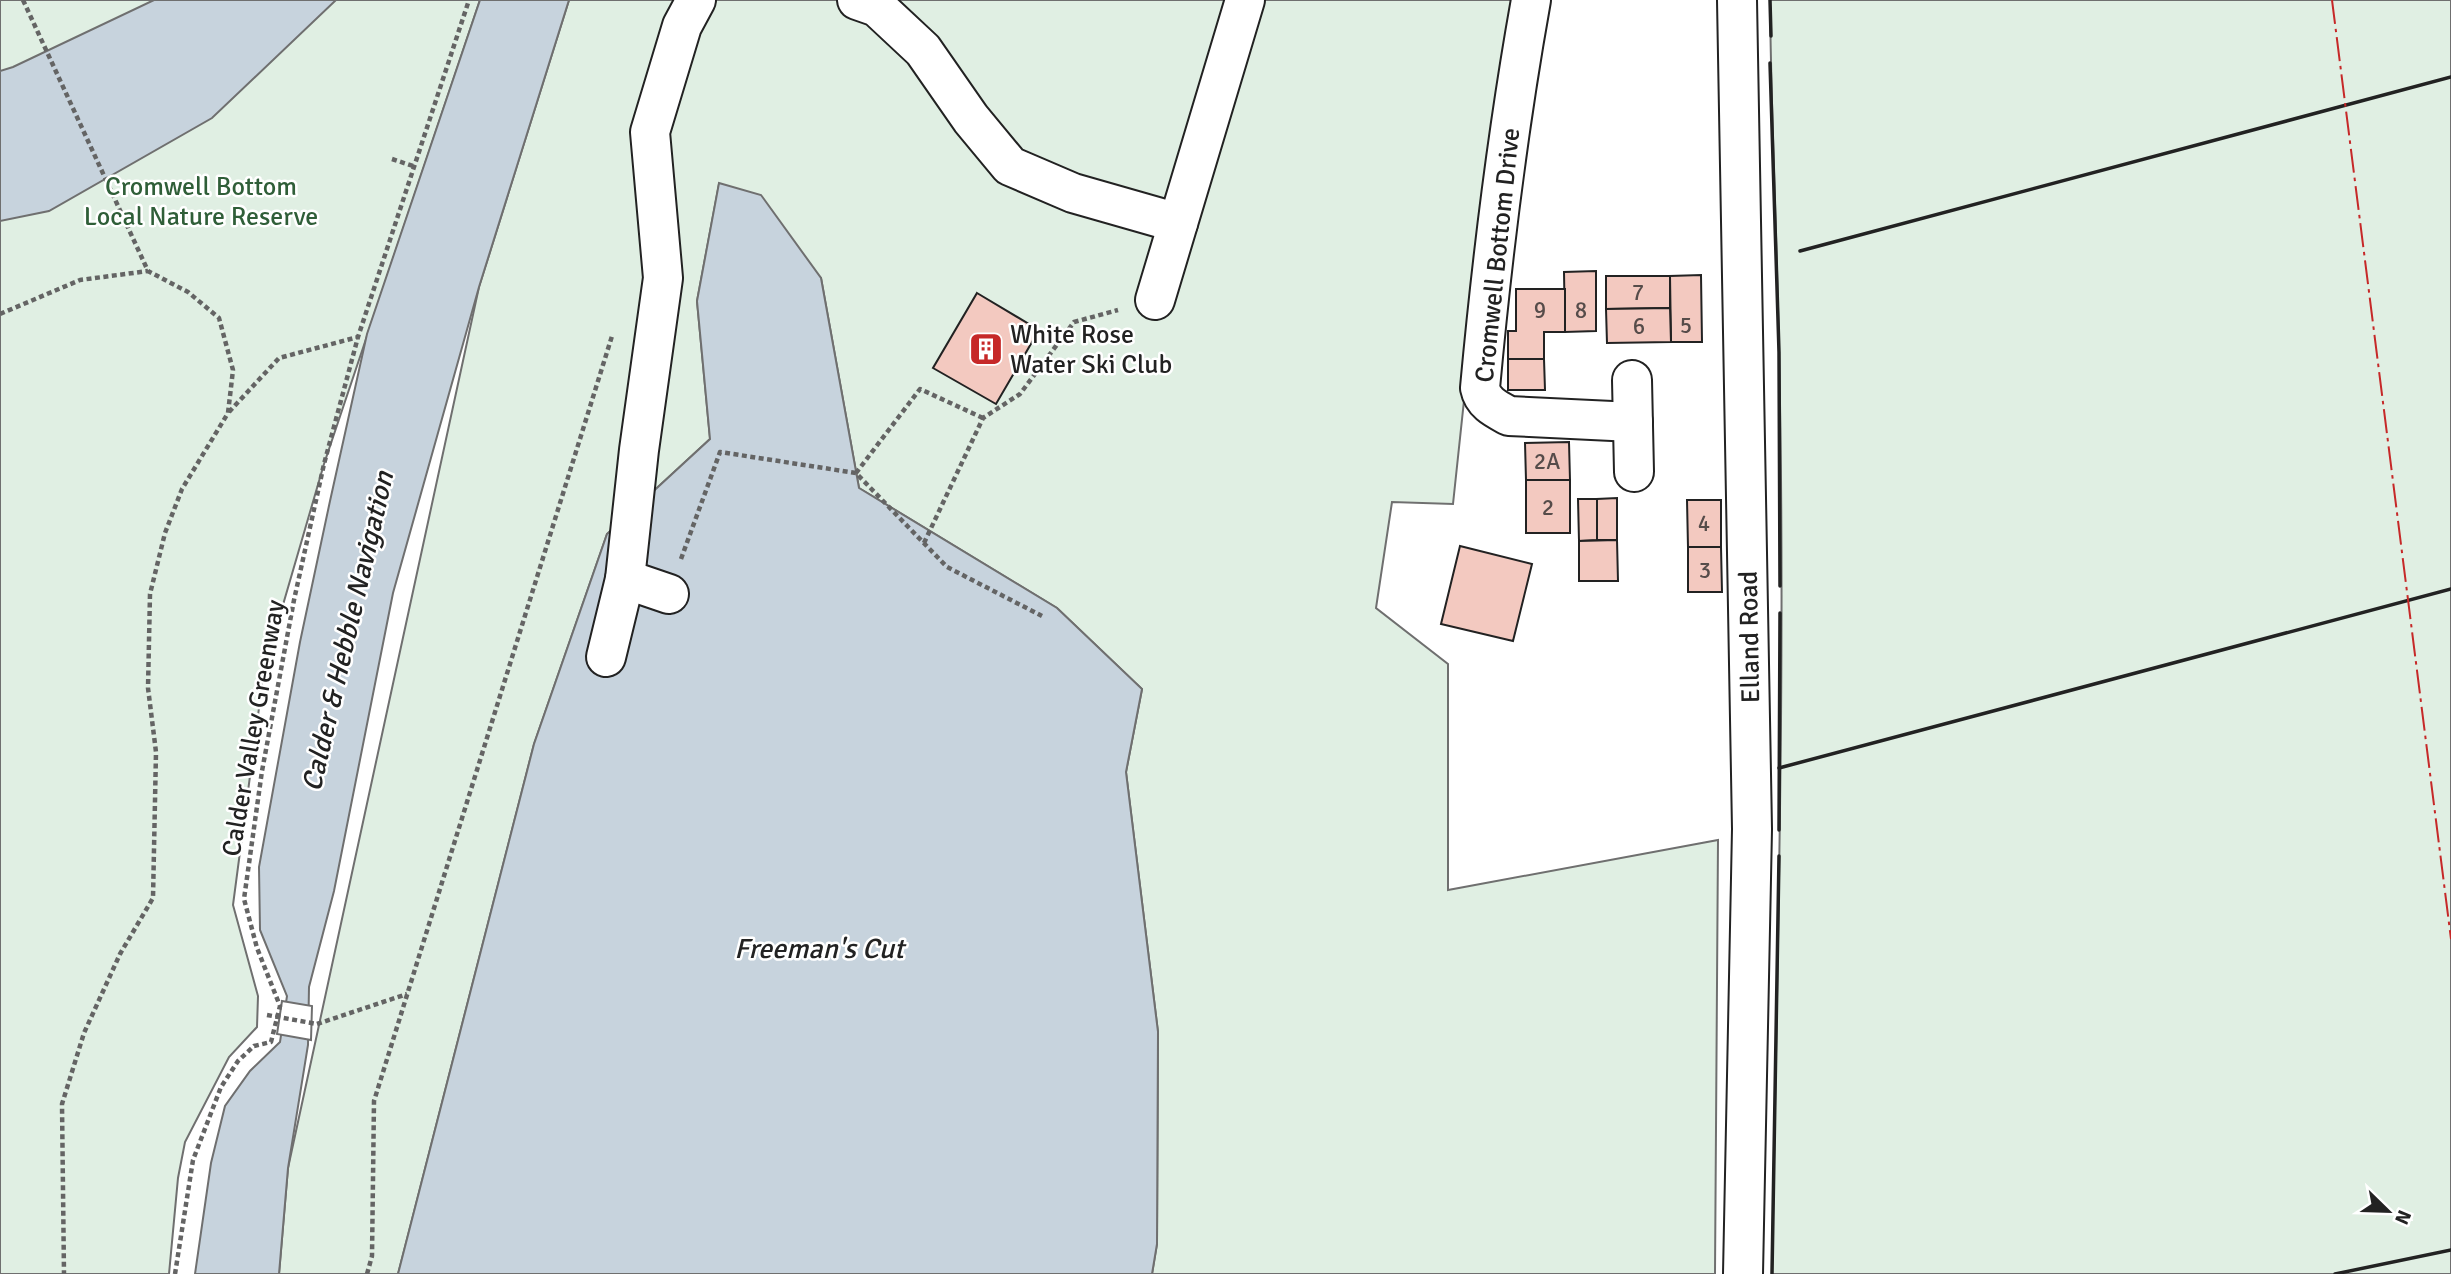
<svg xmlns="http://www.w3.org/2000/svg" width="2451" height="1274" font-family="Signika,sans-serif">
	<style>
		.green { fill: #e0efe3; stroke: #6f6f6f; stroke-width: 2 }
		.water { fill: #c7d3dd; stroke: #6f6f6f; stroke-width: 2 }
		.pier { fill: #fff; stroke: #6f6f6f; stroke-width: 2 }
		.building { fill: #f3c9c0; stroke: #222; stroke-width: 2 }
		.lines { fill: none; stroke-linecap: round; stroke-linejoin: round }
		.minor-casing { stroke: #222; stroke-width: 42 }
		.major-casing { stroke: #222; stroke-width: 42 }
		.path { stroke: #646464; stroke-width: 4.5; stroke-dasharray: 5 3.5; stroke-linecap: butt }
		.minor { stroke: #fff; stroke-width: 38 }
		.major { stroke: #fff; stroke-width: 38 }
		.path-bridge { stroke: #646464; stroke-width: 4.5; stroke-dasharray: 5 3.5; stroke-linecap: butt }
		.wall { stroke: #222; stroke-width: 3.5 }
		.power { stroke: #c62828; stroke-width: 2; stroke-dasharray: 24 5 3.5 5; stroke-linecap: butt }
		.labels { text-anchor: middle; stroke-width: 5; stroke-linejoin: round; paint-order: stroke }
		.number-label { font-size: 23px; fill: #564c4a }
		.park-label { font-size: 26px; fill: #2f5e38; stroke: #fff }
		.street-label { font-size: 26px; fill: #222; stroke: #fff }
		.poi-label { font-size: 26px; fill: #222; stroke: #fff; text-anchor: start }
		.water-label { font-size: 28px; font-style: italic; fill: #222; stroke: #fff }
	</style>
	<rect width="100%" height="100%" fill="#fff"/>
	<g class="green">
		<polygon points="0,0 480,0 324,464 264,670 233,905 258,996 257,1027 229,1057 185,1142 178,1178 169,1274 0,1274"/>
		<polygon points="569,0 1518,0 1490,156 1453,504 1392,502 1376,608 1448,664 1448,890 1718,840 1715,1274 1152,1274 1157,1244 1158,1032 1126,772 1142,689 1057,608 859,488 821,278 719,184 697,301 710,439 607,534 534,744 398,1274 279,1274 288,1168 479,287"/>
		<path d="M 1770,0 L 2451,0 L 2451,1274 L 1772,1274 C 1777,967 1786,659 1779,352 C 1777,235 1771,117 1770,0 Z"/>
	</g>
	<g class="water">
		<polygon points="154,0 336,0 212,118 49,211 0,221 0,71 13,67"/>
		<polygon points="480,0 569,0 479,287 393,593 334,891 309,987 308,1045 288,1168 279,1274 195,1274 211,1163 225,1106 250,1071 280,1042 287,996 260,930 259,867 300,642 330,501 367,334"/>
		<polygon points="719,183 761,195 821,278 859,488 1057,608 1142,689 1126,772 1158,1032 1157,1244 1152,1274 398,1274 534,744 607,534 710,439 697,301"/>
	</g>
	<polygon class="pier" points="282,1001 312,1006 311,1040 277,1034"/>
	<g class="building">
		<polygon points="1596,271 1596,331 1565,332 1564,272"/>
		<polygon points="1701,275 1702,342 1671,342 1670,276"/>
		<polygon points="1606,276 1670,276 1670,308 1606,309"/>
		<polygon points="1516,289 1565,289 1565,332 1544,332 1544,359 1508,359 1508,331 1516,331"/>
		<polygon points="977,293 1039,330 996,404 933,368"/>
		<polygon points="1670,308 1671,342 1607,343 1606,309"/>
		<polygon points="1508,359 1544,359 1545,390 1508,390"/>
		<polygon points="1569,442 1570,480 1526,480 1525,443"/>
		<rect x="1526" y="480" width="44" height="53"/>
		<polygon points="1617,498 1617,540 1597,540 1597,499"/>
		<polygon points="1578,499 1597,499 1597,540 1579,541"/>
		<polygon points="1687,500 1721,500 1721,547 1688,547"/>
		<polygon points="1617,540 1618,581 1579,581 1579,541"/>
		<polygon points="1460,546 1532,564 1513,641 1441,624"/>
		<polygon points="1688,547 1721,547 1722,592 1688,592"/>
	</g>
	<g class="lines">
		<g class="minor-casing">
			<g id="minor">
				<polyline points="857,0 877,7 923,50 971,119 1010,166 1073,193 1178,223"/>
				<path d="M 1531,0 C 1508,128 1492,258 1480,388 C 1483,403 1496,409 1509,416 L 1633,422"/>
				<polyline points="1155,300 1245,0"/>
				<polyline points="1632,380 1634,472"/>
				<polyline points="669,594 625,579 639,450 663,278 650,132 682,26 696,0"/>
				<polyline points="606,657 625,579"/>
			</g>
		</g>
		<g class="major-casing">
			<polyline id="major" points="1737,0 1752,829 1743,1274"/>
		</g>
		<g class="path">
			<polyline points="23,0 148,271 188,292 219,318 233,370 228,413 182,489 165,533 150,594 148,688 156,752 153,898 120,954 84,1033 62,1104 64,1274"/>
			<polyline points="392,159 416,167"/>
			<polyline points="0,314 80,280 148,271"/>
			<polyline points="229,412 279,358 358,337"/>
			<polyline points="856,473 920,389 983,418"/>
			<polyline points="924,543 983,418 1020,394 1074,322 1118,310"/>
			<polyline points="681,559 720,452 856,473 947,567 1042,616"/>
			<polyline points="317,1024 407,994"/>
			<polyline points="175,1274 193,1160 221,1087 238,1061 254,1046 271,1042 280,1006 257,948 244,899 262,771 294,600 324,464 358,337 469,0"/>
			<polyline points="367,1274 372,1256 374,1101 612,336"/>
		</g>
		<use href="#minor" class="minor"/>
		<use href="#major" class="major"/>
		<polyline class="path-bridge" points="267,1015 317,1024"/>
		<g class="wall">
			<polyline points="1770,0 1771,36"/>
			<polyline points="1770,63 1779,352 1780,586"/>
			<polyline points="1800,251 2451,77"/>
			<polyline points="1779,768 2451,589"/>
			<polyline points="1779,830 1780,613"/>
			<polyline points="1772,1274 1779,856"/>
			<polyline points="2335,1274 2451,1250"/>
		</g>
		<polyline class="power" points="2332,0 2451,939"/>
	</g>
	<defs>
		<g id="building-square" transform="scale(1.75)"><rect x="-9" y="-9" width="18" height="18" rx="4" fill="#c62828" stroke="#fff"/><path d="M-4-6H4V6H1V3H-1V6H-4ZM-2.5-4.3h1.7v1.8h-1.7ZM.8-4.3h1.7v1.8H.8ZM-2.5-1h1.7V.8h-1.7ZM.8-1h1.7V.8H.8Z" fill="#fff"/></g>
	</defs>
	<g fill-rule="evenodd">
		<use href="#building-square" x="986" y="349"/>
	</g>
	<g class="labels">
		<g class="number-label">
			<text x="1638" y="300">7</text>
			<text x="1540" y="318">9</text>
			<text x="1581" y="318">8</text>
			<text x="1686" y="333">5</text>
			<text x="1639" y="334">6</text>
			<text x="1547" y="469">2A</text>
			<text x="1548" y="515">2</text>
			<text x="1704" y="531">4</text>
			<text x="1705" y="578">3</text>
		</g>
		<g class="park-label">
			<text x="201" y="195">Cromwell Bottom<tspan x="201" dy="30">Local Nature Reserve</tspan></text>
		</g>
		<g class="street-label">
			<text transform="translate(1497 255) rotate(-84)" y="9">Cromwell Bottom Drive</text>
			<text transform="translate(1749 637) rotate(-91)" y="9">Elland Road</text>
			<text transform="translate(253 728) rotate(-80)" y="9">Calder Valley Greenway</text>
		</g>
		<g class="poi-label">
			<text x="1010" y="343">White Rose<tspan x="1010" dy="30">Water Ski Club</tspan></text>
		</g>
		<g class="water-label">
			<text transform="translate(347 631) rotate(-77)" y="10">Calder &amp; Hebble Navigation</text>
			<text x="819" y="958">Freeman's Cut</text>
		</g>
	</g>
	<g transform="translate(2388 1211) rotate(113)" stroke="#ffffff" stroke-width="5" paint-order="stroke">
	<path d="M0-5L12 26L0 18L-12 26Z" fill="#222222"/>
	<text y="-10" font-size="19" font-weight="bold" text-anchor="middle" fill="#222222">N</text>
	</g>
</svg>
